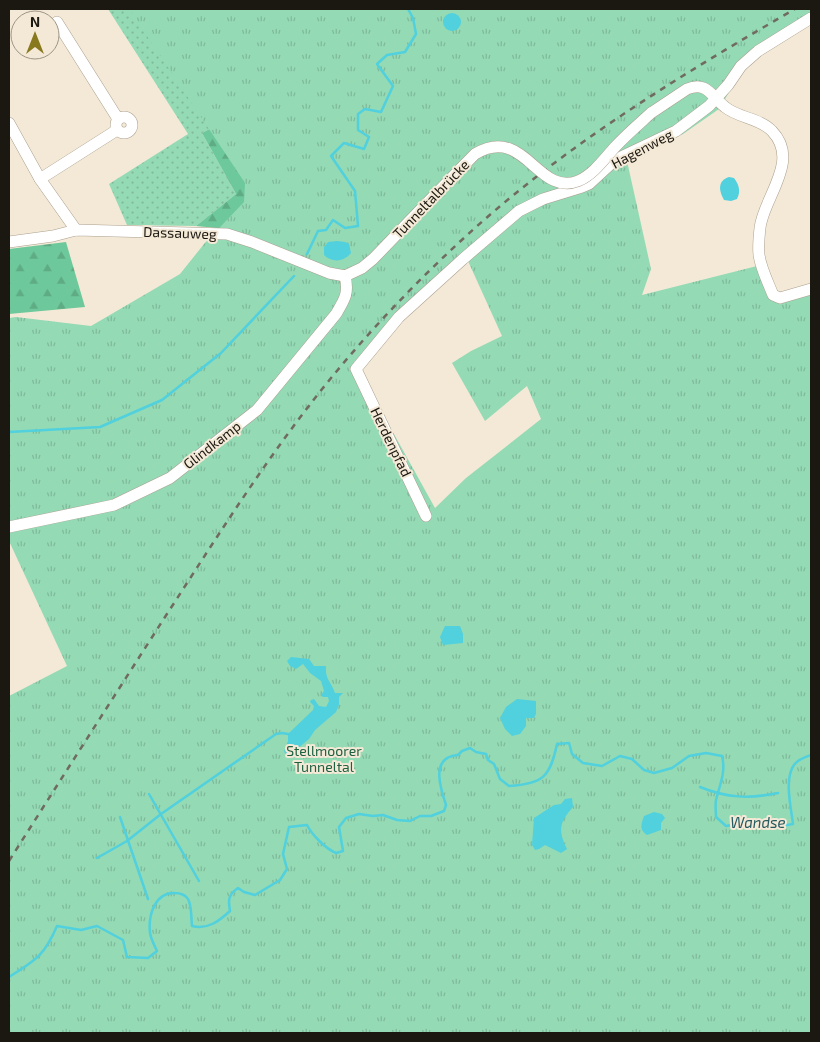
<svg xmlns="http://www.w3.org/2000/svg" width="820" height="1042" font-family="'Exo 2',sans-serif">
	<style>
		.grass { fill: url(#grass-dots) }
		.forest { fill: url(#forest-firs) }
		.park { fill: url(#park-tufts); fill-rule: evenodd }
		.water { fill: #51d0dd }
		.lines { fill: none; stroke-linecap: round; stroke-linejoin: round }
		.stream { stroke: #51d0dd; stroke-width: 2.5 }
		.minor-casing { stroke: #aba08f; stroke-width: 12 }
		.minor { stroke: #fff; stroke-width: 11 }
		.rail { stroke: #706a5f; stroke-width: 2.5; stroke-dasharray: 6 6; stroke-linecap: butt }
		.minor-bridge-casing { stroke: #aba08f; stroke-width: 12; stroke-linecap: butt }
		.minor-bridge { stroke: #fff; stroke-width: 11 }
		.labels { text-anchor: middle; stroke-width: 4; stroke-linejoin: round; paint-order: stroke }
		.street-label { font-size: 14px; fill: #1b1711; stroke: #f4e9d6 }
		.park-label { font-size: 14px; fill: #1c6142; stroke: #f4e9d6 }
		.water-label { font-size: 15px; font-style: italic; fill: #255a60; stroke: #f4e9d6 }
	</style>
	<defs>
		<pattern id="grass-dots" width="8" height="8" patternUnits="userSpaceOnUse" patternTransform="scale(1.25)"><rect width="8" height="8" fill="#94dab5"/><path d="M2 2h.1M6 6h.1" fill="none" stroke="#7fba9b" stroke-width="1.8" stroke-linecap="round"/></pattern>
		<pattern id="forest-firs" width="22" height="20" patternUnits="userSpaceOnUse" patternTransform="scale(1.25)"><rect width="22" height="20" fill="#6dc89b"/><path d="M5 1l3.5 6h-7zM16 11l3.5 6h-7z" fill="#5eab84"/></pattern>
		<pattern id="park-tufts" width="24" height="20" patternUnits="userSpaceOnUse" patternTransform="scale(1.25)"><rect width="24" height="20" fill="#94dab5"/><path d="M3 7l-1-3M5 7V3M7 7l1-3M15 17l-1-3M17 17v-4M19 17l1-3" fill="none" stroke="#7fba9b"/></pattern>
	</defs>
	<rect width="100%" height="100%" fill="#f4e9d6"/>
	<polygon class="grass" points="108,9 345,9 213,127 202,133 236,194 196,226 127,225 109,184 188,134"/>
	<g class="forest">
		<polygon points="213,127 249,180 249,198 227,229 196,226 236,194 202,133"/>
		<polygon points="66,242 85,307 9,314 9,249"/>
	</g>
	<path class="park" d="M 129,9 L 811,9 L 811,24 L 764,52 L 740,74 L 719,109 L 683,134 L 627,161 L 651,269 L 642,295 L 765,264 L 775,294 L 811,285 L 811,1033 L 9,1033 L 9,696 L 67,666 L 9,541 L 9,318 L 16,317 L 91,326 L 180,274 L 204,244 L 244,202 L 245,183 ZM 468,261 L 502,336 L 471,351 L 452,363 L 485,421 L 527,386 L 541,419 L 466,478 L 435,508 L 354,362 L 413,299 Z"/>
	<g class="water">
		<circle cx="452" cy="22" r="9"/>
		<path d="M 729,177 L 734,178 C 739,185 741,191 737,199 L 731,201 L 724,200 C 719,191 717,181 729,177 Z"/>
		<path d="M 337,241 L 345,242 L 349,244 L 351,253 C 344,262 332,263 324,255 L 324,247 L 328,242 Z"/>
		<polygon points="445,626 460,626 463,634 463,643 443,645 440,637"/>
		<path d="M 291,657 L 309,659 L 314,666 L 326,666 C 325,680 331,681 335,693 L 343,693 L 339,697 L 339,705 L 336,712 L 315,730 L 309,739 L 297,749 L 294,757 L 287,758 L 284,751 L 288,743 L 288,734 L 313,710 L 314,706 L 310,702 L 311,700 L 314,699 L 319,706 L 326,707 L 329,701 L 328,697 L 323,697 L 321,695 L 324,691 L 321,681 L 310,673 L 303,664 L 296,669 L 290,666 L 287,661 Z"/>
		<polygon points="517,699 536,701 536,714 534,718 526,718 526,726 520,734 512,736 505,729 500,718 506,707"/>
		<path d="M 572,798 L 573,807 C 559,823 558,830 567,849 L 561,853 L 545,845 L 539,849 L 535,850 L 532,845 L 534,818 L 554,805 L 561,804 L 565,799 Z"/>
		<path d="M 654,812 L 662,814 L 665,818 L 661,823 L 661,830 L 647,835 C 639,830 641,824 644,816 Z"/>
	</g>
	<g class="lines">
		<g class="stream">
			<polyline points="307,254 318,231 326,230 333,220 345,228 358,226 355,191 331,156 344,143 364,149 369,137 358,130 358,114 365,109 381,112 393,86 377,64 387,55 405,52 416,34 413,18 408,9"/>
			<polyline points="9,432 100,427 162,400 221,353 294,276"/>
			<path d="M 700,787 C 727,798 749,799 778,793"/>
			<polyline points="149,794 199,881"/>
			<polyline points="120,817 148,899"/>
			<polyline points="97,858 127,841 161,814 276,734 282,733 288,734"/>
			<path d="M 9,977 C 36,960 44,956 57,926 L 81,930 L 97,926 L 123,940 L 127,957 L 148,958 L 157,951 C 154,945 151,939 150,933 C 148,915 155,892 175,893 C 180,893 186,895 188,899 C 192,906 191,918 192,926 C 208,930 219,921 230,911 C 228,900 228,895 238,888 L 244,892 L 255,895 L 280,880 L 287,869 L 283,854 L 289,827 L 307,825 C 312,835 326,849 336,853 L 343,851 L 339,827 L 346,818 L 359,814 L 373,816 L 383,815 L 397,820 L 410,821 L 420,816 L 431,816 L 444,811 L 446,805 C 440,787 430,757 458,755 L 462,751 L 470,748 L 476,752 L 486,754 L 488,760 L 494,764 L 500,779 L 509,786 C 543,784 550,777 557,744 L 569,743 L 572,754 L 583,763 L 602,766 L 620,756 L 632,759 L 644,770 L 654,773 L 672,768 L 689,756 L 706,753 L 722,756 C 726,772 720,784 716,800 C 715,805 716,812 716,817 L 726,826 L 750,822 L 781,826 L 793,824 C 791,808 784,778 794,765 C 798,759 805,757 811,755"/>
		</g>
		<g class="minor-casing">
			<g id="minor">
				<polyline points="57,22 118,119"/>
				<path d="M 651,113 L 687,89 C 707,81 711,96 725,107 C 738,118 760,118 772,131 C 801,161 763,198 760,228 C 759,237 758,247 759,255 C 761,269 768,282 773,295 L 780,298 L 811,289"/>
				<circle cx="124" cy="125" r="8"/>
				<polyline points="9,123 40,179 76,230"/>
				<polyline points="40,179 117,130"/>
				<polyline points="9,242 53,236 76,230 227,234 252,242 329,273 345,276 362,268 373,259 427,203"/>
				<polyline points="426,516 356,369 399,317 463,259 519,211 543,199 582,187 589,184 615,160 676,131 709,106 728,85 741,66 758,51 811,18"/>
				<path d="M 9,527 L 114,505 L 170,478 L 257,410 L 336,314 C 345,299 349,293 345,276"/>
			</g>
		</g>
		<use href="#minor" class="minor"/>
		<path class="rail" d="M 9,861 C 61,779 113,698 165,617 C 217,537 267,457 327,383 C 369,331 416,282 465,237 C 564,146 679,76 795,9"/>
		<g class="minor-bridge-casing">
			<path id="minor-bridge" d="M 427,203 L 475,154 C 525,124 537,197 578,181 C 593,175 604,159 615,147 C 626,135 639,124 651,113"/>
		</g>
		<use href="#minor-bridge" class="minor-bridge"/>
	</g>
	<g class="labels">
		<g class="street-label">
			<text transform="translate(642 149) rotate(-28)" y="5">Hagenweg</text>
			<text transform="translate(431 199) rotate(-46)" y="5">Tunneltalbrücke</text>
			<text transform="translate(180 233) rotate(2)" y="5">Dassauweg</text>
			<text transform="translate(391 442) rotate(64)" y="5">Herdenpfad</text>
			<text transform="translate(212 445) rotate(-38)" y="5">Glindkamp</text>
		</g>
		<g class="park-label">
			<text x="324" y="756">Stellmoorer<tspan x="324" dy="16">Tunneltal</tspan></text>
		</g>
		<g class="water-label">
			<text x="758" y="828">Wandse</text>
		</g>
	</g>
	<rect width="820" height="1042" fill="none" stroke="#1b1711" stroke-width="20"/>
	<g transform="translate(35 35)"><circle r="24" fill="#f4e9d6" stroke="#9d9587"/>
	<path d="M0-4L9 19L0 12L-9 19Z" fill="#89791e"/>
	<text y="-8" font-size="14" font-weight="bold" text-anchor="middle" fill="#1b1711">N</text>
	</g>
</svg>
